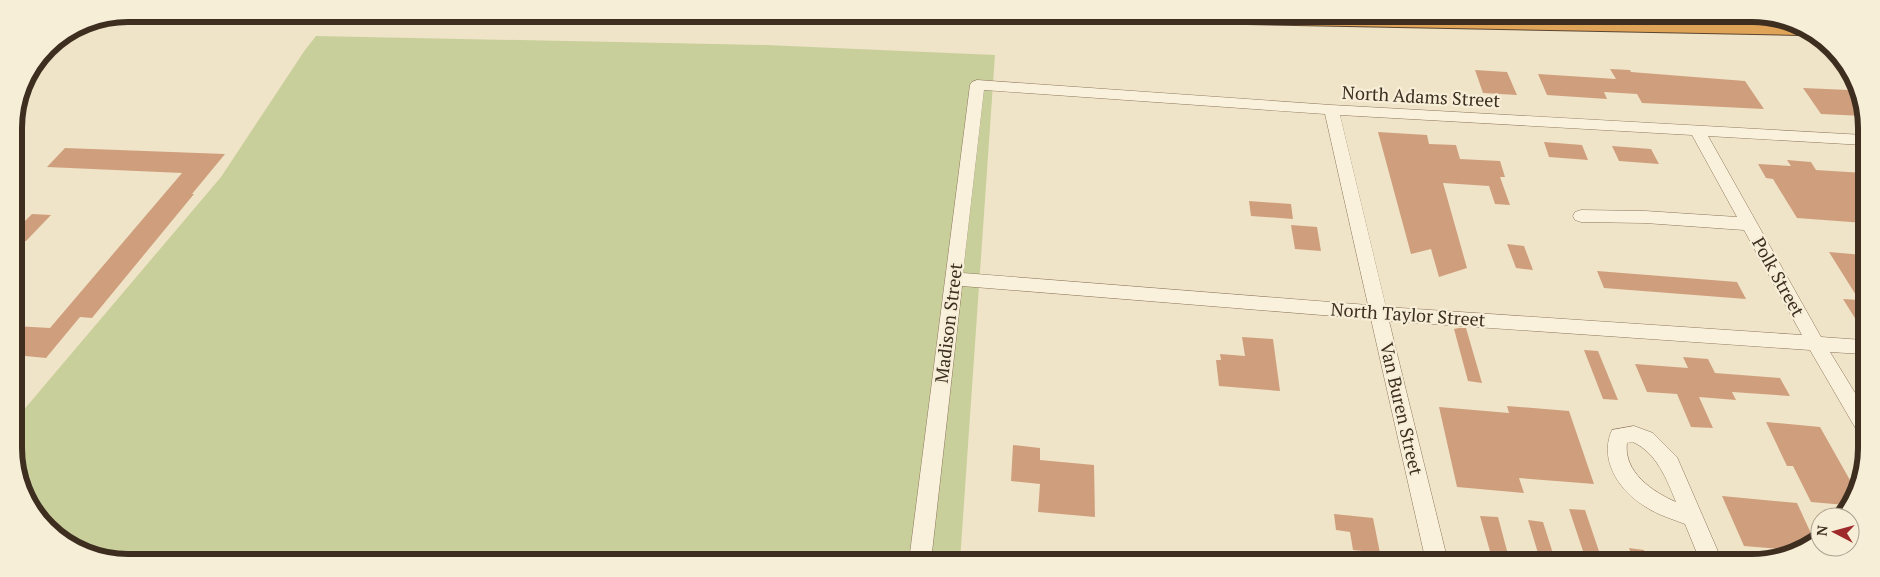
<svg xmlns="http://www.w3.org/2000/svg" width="1880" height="577" font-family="'PT Serif',serif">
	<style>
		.green { fill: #c9cf9b }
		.building { fill: #cf9f7d }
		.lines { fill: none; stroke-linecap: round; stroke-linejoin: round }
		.minor-casing { stroke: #8d765c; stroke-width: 1 }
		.highway-casing { stroke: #5b4430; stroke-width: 2 }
		.minor { fill: #faf1dc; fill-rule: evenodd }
		.highway { fill: #e0a458; fill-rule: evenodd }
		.labels { text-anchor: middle; stroke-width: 4.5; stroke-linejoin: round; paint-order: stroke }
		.street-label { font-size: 18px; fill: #3d2e20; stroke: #f7eed8 }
		.rim { fill: none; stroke: #3d2e20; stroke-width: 6 }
	</style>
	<rect width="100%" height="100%" fill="#f0e4c8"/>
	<polygon class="green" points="316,36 766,45 995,55 960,561 413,560 304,555 300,560 99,559 47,529 16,470 16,419 221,177 305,50"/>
	<g class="building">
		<polygon points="1610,69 1630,70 1631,72 1745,81 1764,109 1642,103 1637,94 1604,92 1607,99 1547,95 1538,74 1616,79"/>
		<polygon points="1475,70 1507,72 1517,95 1483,93"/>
		<polygon points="1803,88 1849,90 1864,111 1864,116 1821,114"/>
		<polygon points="1378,132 1427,135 1429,144 1456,145 1460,159 1500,161 1505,177 1500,177 1510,205 1495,204 1489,186 1443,183 1467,268 1439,277 1431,249 1411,254"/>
		<polygon points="1544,142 1582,145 1588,160 1549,157"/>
		<polygon points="1612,146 1651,149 1659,164 1619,161"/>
		<polygon points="65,148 225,154 192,194 194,194 92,318 80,317 46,358 15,355 15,326 50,328 182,173 47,167"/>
		<polygon points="1787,160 1811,162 1816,170 1864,173 1864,223 1797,218 1773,179 1766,178 1758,164 1791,166"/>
		<polygon points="1249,201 1291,204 1293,219 1251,216"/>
		<polygon points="32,214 51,215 26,241 15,240 15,231"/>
		<polygon points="1291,225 1317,227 1321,251 1295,249"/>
		<polygon points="1507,244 1524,246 1533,270 1516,268"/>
		<polygon points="1829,252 1863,255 1863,331 1843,299 1859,300"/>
		<polygon points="1597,271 1737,282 1746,299 1604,288"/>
		<polygon points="1459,328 1466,328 1482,383 1468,381 1454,329"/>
		<polygon points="1242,337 1273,339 1280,391 1219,386 1216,360 1221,360 1220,354 1245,356"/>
		<polygon points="1584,350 1598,351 1618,400 1603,399"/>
		<polygon points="1683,357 1708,359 1715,373 1780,378 1790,396 1732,392 1736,400 1699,397 1713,428 1691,427 1677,394 1647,392 1635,364 1688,368"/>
		<polygon points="1507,406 1569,411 1594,484 1519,478 1524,493 1457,487 1439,407 1509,413"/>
		<polygon points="1766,422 1820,427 1855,489 1845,505 1811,502 1793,466 1787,466"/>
		<polygon points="1013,445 1040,448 1040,460 1094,465 1095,517 1038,512 1040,484 1011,481"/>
		<polygon points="1722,496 1797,503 1815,542 1793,550 1744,546"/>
		<polygon points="1569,509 1585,510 1603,563 1587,563"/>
		<polygon points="1334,514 1373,518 1380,553 1353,550 1350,532 1336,530"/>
		<polygon points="1480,516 1498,517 1510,562 1493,562"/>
		<polygon points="1528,520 1543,522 1556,563 1541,563"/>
		<polygon points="1629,548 1644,550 1648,563 1634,563"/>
	</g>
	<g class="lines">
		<g class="minor-casing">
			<g id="minor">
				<path d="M 977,80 L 1331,105 L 1864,135 L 1864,145 L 1708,136 L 1821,337 L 1863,340 L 1863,354 L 1830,352 L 1863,406 L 1863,431 L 1856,429 L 1810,350 L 1389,321 L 1448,562 L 1426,562 L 1371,319 L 962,286 L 931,561 L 909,561 L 970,85 L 972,82 ZM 984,90 L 1325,114 L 1368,305 L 963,273 ZM 1340,115 L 1692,135 L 1737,217 L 1645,211 L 1581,210 L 1575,212 L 1573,216 L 1575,220 L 1581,222 L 1645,223 L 1744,230 L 1802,335 L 1386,307 Z"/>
				<path d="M 1634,426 L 1653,433 L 1677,457 L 1723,563 L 1701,563 L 1685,524 C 1672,519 1658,515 1646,507 C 1620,492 1598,460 1612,430 ZM 1633,442 C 1657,453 1667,480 1676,502 C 1653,492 1623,472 1627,443 Z"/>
			</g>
		</g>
		<g class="highway-casing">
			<polygon id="highway" points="1137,16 1485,17 1789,23 1806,33 1799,35 1147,22 1140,20"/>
		</g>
		<use href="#minor" class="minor"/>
		<use href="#highway" class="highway"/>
	</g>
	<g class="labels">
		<g class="street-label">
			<text transform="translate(1421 97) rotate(3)" y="6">North Adams Street</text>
			<text transform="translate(1778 277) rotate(61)" y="6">Polk Street</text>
			<text transform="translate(1408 315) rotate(4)" y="6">North Taylor Street</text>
			<text transform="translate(949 323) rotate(-83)" y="6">Madison Street</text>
			<text transform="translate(1401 409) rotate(77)" y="6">Van Buren Street</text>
		</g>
	</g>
	<path d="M0 0H1880V577H0ZM128 22H1752A106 106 0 0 1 1858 128V448A106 106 0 0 1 1752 554H128A106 106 0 0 1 22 448V128A106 106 0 0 1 128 22Z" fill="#f7eed8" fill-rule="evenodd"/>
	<path class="rim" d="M128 22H1752A106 106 0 0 1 1858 128V448A106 106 0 0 1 1752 554H128A106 106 0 0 1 22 448V128A106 106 0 0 1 128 22Z"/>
	<g transform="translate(1835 532) rotate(276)"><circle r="24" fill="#f7eed8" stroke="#ada18e"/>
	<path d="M0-4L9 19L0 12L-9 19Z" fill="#9e2a2b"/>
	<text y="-8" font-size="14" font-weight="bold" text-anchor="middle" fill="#3d2e20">N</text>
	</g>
</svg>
